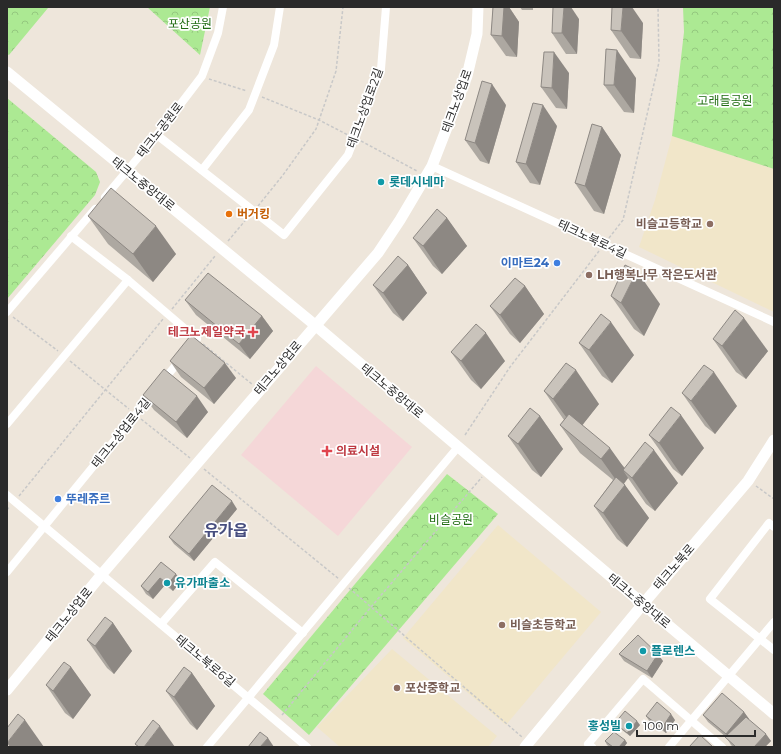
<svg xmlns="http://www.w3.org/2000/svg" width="781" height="754" font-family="Montserrat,'Noto Sans KR',sans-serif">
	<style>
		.education { fill: #f1e6c9 }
		.medical { fill: #f5d7d8 }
		.park { fill: url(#park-crowns) }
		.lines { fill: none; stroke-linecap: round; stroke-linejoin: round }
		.path { stroke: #c8c8c8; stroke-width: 1.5; stroke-dasharray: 3 2; stroke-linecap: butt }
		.street { stroke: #fff; stroke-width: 8 }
		.secondary { stroke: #fff; stroke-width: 11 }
		.wall { fill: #ada8a1 }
		.shaded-wall { fill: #8d8883 }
		.building { fill: #c9c3bb; stroke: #8d8883 }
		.culture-dot { fill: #0f9aa8; stroke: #fff; stroke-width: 1.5 }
		.food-dot { fill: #e8710a; stroke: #fff; stroke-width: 1.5 }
		.education-dot { fill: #8d6e63; stroke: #fff; stroke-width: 1.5 }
		.shop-dot { fill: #3f7fe0; stroke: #fff; stroke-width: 1.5 }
		.health-dot { fill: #e0444e; stroke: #fff; stroke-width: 1.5 }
		.labels { text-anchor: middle; stroke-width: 3.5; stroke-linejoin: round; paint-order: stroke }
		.park-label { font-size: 12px; fill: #226e14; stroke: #fff }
		.street-label { font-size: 12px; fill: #2a2a2a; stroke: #fff }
		.culture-label { font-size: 12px; font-weight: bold; fill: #0d838f; stroke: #fff; text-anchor: start }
		.food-label { font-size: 12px; font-weight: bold; fill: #c56008; stroke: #fff; text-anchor: start }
		.education-label { font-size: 12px; font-weight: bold; fill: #785e54; stroke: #fff; text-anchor: start }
		.shop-label { font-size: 12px; font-weight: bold; fill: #366cbe; stroke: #fff; text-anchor: end }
		.health-label { font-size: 12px; font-weight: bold; fill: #be3a42; stroke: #fff; text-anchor: end }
		.district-label { font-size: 16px; font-weight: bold; fill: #474e7f; stroke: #fff }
	</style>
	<defs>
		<pattern id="park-crowns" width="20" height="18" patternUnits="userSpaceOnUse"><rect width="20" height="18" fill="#ace993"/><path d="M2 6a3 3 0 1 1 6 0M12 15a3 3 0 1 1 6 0" fill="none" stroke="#94c87f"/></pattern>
	</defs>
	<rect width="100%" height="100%" fill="#eee6db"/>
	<g class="education">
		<polygon points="672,136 774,169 774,312 639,247 655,200"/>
		<polygon points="498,525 601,612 506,725 403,638"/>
		<polygon points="392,649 497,736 488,747 340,747 317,727"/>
	</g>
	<polygon class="medical" points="316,366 412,447 338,536 241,455"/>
	<g class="park">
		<polygon points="7,7 62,7 48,8 9,55 7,54"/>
		<polygon points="147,7 210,7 200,55"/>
		<polygon points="683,7 774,7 774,169 672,136 684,32"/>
		<polygon points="7,98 96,172 100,182 95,195 7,299"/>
		<polygon points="447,474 498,514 309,735 263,694"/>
	</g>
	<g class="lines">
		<g class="path">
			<polyline points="209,79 247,91"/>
			<polyline points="262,97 319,120 348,135"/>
			<polyline points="361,141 417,171"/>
			<polyline points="258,206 283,175 316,129 336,71 343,7"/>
			<polyline points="609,238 623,220 659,62 658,7"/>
			<polyline points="228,241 249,216"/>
			<polyline points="172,309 215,256"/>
			<polyline points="13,317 58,351"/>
			<polyline points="203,344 253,385"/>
			<polyline points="70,361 129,409"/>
			<polyline points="141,419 190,458"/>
			<polyline points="465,435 510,367 599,251"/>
			<polyline points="204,469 339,579"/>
			<polyline points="756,486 774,499"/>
			<polyline points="19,496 163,319"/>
			<polyline points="7,510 10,506"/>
			<polyline points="349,588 522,737"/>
			<polyline points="282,715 371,607 482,477"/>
		</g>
		<g class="street">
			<polyline points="157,135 284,235 348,155 381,69 386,7"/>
			<polyline points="432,166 774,322"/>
			<polyline points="202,170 249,110 274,45 280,7"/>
			<polyline points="105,197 157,135 202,76 218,33 223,7"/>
			<polyline points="71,236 128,280 197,339 190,348"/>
			<polyline points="7,312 95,209"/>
			<polyline points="162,382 180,360"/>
			<polyline points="7,424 128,280"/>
			<polyline points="7,495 307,747"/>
			<polyline points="774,527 769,523 710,599 774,650"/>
			<polyline points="7,572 154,392"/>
			<polyline points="161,624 215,562 303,633"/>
			<polyline points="207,747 458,447"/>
			<polyline points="592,747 588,744 643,679 722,747"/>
			<polyline points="669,747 774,622"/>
		</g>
		<g class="secondary">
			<polyline points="7,72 315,325 643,604 774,714"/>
			<polyline points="7,690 102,574 378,253 400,220 432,166 467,76 477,34 478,7"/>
			<polyline points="525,747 643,604 748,481 774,440"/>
		</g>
	</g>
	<g class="wall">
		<polygon points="493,7 509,7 519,22 517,57 506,56 491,35"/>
		<polygon points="520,7 533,7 533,10 522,10"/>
		<polygon points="578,7 589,7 589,8"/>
		<polygon points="579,19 577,54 566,54 552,33"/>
		<polygon points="643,23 641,59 630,58 611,30"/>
		<polygon points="569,73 567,109 556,108 541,87"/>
		<polygon points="636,78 634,113 624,112 604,85"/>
		<polygon points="506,105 489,164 480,161 465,140"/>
		<polygon points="557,126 540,185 530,183 516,162"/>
		<polygon points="602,127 621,155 604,214 594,211 575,183"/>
		<polygon points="88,216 176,254 153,282 108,244"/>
		<polygon points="447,218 467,246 442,274 433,266 413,238"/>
		<polygon points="408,265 427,293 403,321 393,313 373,285"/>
		<polygon points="525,286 544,314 520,343 510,334 490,306"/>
		<polygon points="611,296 660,304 644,336 634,329"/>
		<polygon points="185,300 262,316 273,331 250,359 196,315"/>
		<polygon points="713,339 768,351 746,379 736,372"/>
		<polygon points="579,343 634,355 612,383 602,376"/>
		<polygon points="451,352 505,361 481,389 471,380"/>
		<polygon points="170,361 236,378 214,404 181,377"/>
		<polygon points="544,391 599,404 582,425 625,468 678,483 655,511 646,504 628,478 624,484 649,518 627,547 617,539 594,506 613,480 580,453 560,425 564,420"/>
		<polygon points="682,393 737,406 715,434 705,426"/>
		<polygon points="143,395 208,412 187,438 154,410"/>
		<polygon points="540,416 563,449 541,477 532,470 508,436"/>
		<polygon points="649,435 704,448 682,476 673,469"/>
		<polygon points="237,509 194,561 174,544 169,537"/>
		<polygon points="161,562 181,581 173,591 165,585 153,599 146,594 141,586"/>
		<polygon points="113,623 132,651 114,674 107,668 87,640"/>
		<polygon points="619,654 663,661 652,678 624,661"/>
		<polygon points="71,667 91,695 73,719 65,713 46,685"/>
		<polygon points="192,673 215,706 197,730 190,724 166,691"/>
		<polygon points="744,712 749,719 749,720 771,741 765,747 733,747 731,745 726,737 708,722 703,715"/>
		<polygon points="646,716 675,720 666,733 650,722"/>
		<polygon points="615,723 640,725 630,736 617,726"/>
		<polygon points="625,740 627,743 624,747 610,747 607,745 605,741"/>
	</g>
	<g class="shaded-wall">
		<polygon points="504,7 509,7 519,22 517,57 502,36"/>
		<polygon points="564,7 571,7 579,19 577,54 562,33"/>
		<polygon points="623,7 632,7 643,23 641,59 621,31"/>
		<polygon points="617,50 636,78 634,113 614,85"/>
		<polygon points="554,52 569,73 567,109 552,88"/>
		<polygon points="492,84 506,105 489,164 475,143"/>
		<polygon points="543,105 557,126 540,185 526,164"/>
		<polygon points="602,127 621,155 604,214 585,186"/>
		<polygon points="447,218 467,246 442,274 423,246"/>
		<polygon points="156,226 176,254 153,282 133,254"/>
		<polygon points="408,265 427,293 403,321 383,293"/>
		<polygon points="637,271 660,304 644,336 621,303"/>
		<polygon points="525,286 544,314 520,343 500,315"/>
		<polygon points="262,316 273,331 250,359 239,344"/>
		<polygon points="744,318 768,351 746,379 722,346"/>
		<polygon points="611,322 634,355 612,383 589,350"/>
		<polygon points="486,333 505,361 481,389 461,361"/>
		<polygon points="225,363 236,378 214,404 204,388"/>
		<polygon points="576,370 599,404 577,432 553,399"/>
		<polygon points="714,372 737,406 715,434 691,401"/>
		<polygon points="197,396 208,412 187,438 176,422"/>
		<polygon points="681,415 704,448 682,476 659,443"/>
		<polygon points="540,416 563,449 541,477 518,444"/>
		<polygon points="610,448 630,476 623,470 628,478 621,487 601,459"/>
		<polygon points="654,450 678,483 655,511 632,478"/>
		<polygon points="625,485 649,518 627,547 603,513"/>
		<polygon points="232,501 237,509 194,561 189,554"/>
		<polygon points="176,574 181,581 173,591 168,584"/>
		<polygon points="160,578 165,585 153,599 148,592"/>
		<polygon points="113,623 132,651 114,674 95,646"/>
		<polygon points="658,654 663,661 652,678 647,671"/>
		<polygon points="71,667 91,695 73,719 53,691"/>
		<polygon points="192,673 215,706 197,730 174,697"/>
		<polygon points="744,712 749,719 731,741 726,734"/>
		<polygon points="671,714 675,720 666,733 662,728"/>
		<polygon points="25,720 44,747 10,747 7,743"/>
		<polygon points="637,721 640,725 630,736 627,733"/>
		<polygon points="160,726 175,747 144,747"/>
		<polygon points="766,734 771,741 765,747 754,747"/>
		<polygon points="268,738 274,747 260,747"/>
		<polygon points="625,740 627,743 624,747 619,747"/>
	</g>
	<g class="building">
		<polygon points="493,7 504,7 502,36 491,35"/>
		<polygon points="553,7 564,7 562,33 552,33"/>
		<polygon points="612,7 623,7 621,31 611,30"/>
		<polygon points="606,49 617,50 614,85 604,85"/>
		<polygon points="544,52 554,52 552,88 541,87"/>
		<polygon points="482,81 492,84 475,143 465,140"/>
		<polygon points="533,103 543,105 526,164 516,162"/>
		<polygon points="592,124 602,127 585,186 575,183"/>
		<polygon points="111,188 156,226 133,254 88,216"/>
		<polygon points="437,209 447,218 423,246 413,238"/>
		<polygon points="398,256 408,265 383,293 373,285"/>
		<polygon points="625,265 637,271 621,303 611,296"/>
		<polygon points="208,273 262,316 239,344 185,300"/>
		<polygon points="515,278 525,286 500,315 490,306"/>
		<polygon points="735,310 744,318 722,346 713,339"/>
		<polygon points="601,314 611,322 589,350 579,343"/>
		<polygon points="476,324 486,333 461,361 451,352"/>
		<polygon points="191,335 225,363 204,388 170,361"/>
		<polygon points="566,363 576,370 553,399 544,391"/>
		<polygon points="704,365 714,372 691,401 682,393"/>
		<polygon points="164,369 197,396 176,422 143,395"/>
		<polygon points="671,407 681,415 659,443 649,435"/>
		<polygon points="530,408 540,416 518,444 508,436"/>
		<polygon points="569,414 610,448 601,459 560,425"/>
		<polygon points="645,442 654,450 632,478 623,470"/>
		<polygon points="616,477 625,485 603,513 594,506"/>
		<polygon points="212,485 232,501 189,554 169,537"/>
		<polygon points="161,562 176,574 168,584 160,578 148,592 141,586"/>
		<polygon points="105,617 113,623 95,646 87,640"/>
		<polygon points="638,635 658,654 647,671 619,654"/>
		<polygon points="64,662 71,667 53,691 46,685"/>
		<polygon points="184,667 192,673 174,697 166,691"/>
		<polygon points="722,693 744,712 726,734 703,715"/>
		<polygon points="657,702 671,714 662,728 646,716"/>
		<polygon points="625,711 637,721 627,733 615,723"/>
		<polygon points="18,714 25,720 7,743 7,728"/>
		<polygon points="746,717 766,734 754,747 736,747 725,737"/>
		<polygon points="153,720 160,726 144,747 139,747 135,744"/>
		<polygon points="260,732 268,738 260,747 248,747"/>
		<polygon points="614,732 625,740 619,747 613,747 605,741"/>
		<polygon points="700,735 713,747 689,747"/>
	</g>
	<g class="culture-dot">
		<circle cx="381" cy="182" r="4"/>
		<circle cx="167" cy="583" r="4"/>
		<circle cx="643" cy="651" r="4"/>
		<circle cx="629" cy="726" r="4"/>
	</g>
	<circle class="food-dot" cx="229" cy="214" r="4"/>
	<g class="education-dot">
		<circle cx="710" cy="224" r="4"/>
		<circle cx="589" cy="275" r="4"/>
		<circle cx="502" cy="625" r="4"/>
		<circle cx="397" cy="688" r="4"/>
	</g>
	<g class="shop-dot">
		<circle cx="557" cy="263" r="4"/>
		<circle cx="58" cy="499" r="4"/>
	</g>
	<g class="health-dot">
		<path d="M251 326h4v4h4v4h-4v4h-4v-4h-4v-4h4z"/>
		<path d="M325 445h4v4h4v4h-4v4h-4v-4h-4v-4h4z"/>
	</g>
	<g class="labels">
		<g class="park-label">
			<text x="190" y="28">포산공원</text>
			<text x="725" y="105">고래들공원</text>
			<text x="451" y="524">비슬공원</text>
		</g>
		<g class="street-label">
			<text transform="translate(457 101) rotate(-70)" y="4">테크노상업로</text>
			<text transform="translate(365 108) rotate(-70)" y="4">테크노상업로2길</text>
			<text transform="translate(160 130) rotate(-52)" y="4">테크노공원로</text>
			<text transform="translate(143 184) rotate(39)" y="4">테크노중앙대로</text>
			<text transform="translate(592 239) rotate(25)" y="4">테크노북로4길</text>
			<text transform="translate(278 368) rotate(-50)" y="4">테크노상업로</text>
			<text transform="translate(392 391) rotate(40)" y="4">테크노중앙대로</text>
			<text transform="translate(121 433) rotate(-51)" y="4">테크노상업로4길</text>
			<text transform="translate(674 567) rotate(-49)" y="4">테크노북로</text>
			<text transform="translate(639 601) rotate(40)" y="4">테크노중앙대로</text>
			<text transform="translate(69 615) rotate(-51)" y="4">테크노상업로</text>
			<text transform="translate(205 661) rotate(40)" y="4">테크노북로6길</text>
		</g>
		<g class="culture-label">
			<text x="389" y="186">롯데시네마</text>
			<text x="175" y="587">유가파출소</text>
			<text x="651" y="655">플로렌스</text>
			<text x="621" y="730" text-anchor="end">홍성빌</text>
		</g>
		<g class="food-label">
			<text x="237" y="218">버거킹</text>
		</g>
		<g class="education-label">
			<text x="702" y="228" text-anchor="end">비슬고등학교</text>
			<text x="597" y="279">LH행복나무 작은도서관</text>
			<text x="510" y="629">비슬초등학교</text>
			<text x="405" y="692">포산중학교</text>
		</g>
		<g class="shop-label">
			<text x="549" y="267">이마트24</text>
			<text x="66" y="503" text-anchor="start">뚜레쥬르</text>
		</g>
		<g class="health-label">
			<text x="245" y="336">테크노제일약국</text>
			<text x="336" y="455" text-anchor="start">의료시설</text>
		</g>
		<g class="district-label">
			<text x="226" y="536">유가읍</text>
		</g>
	</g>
	<rect width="781" height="754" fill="none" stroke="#2a2a2a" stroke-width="16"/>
	<path d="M637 730v6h118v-6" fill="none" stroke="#2a2a2a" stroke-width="2"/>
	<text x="643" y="730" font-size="12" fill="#2a2a2a" stroke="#ffffff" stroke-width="3" paint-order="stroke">100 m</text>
</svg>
